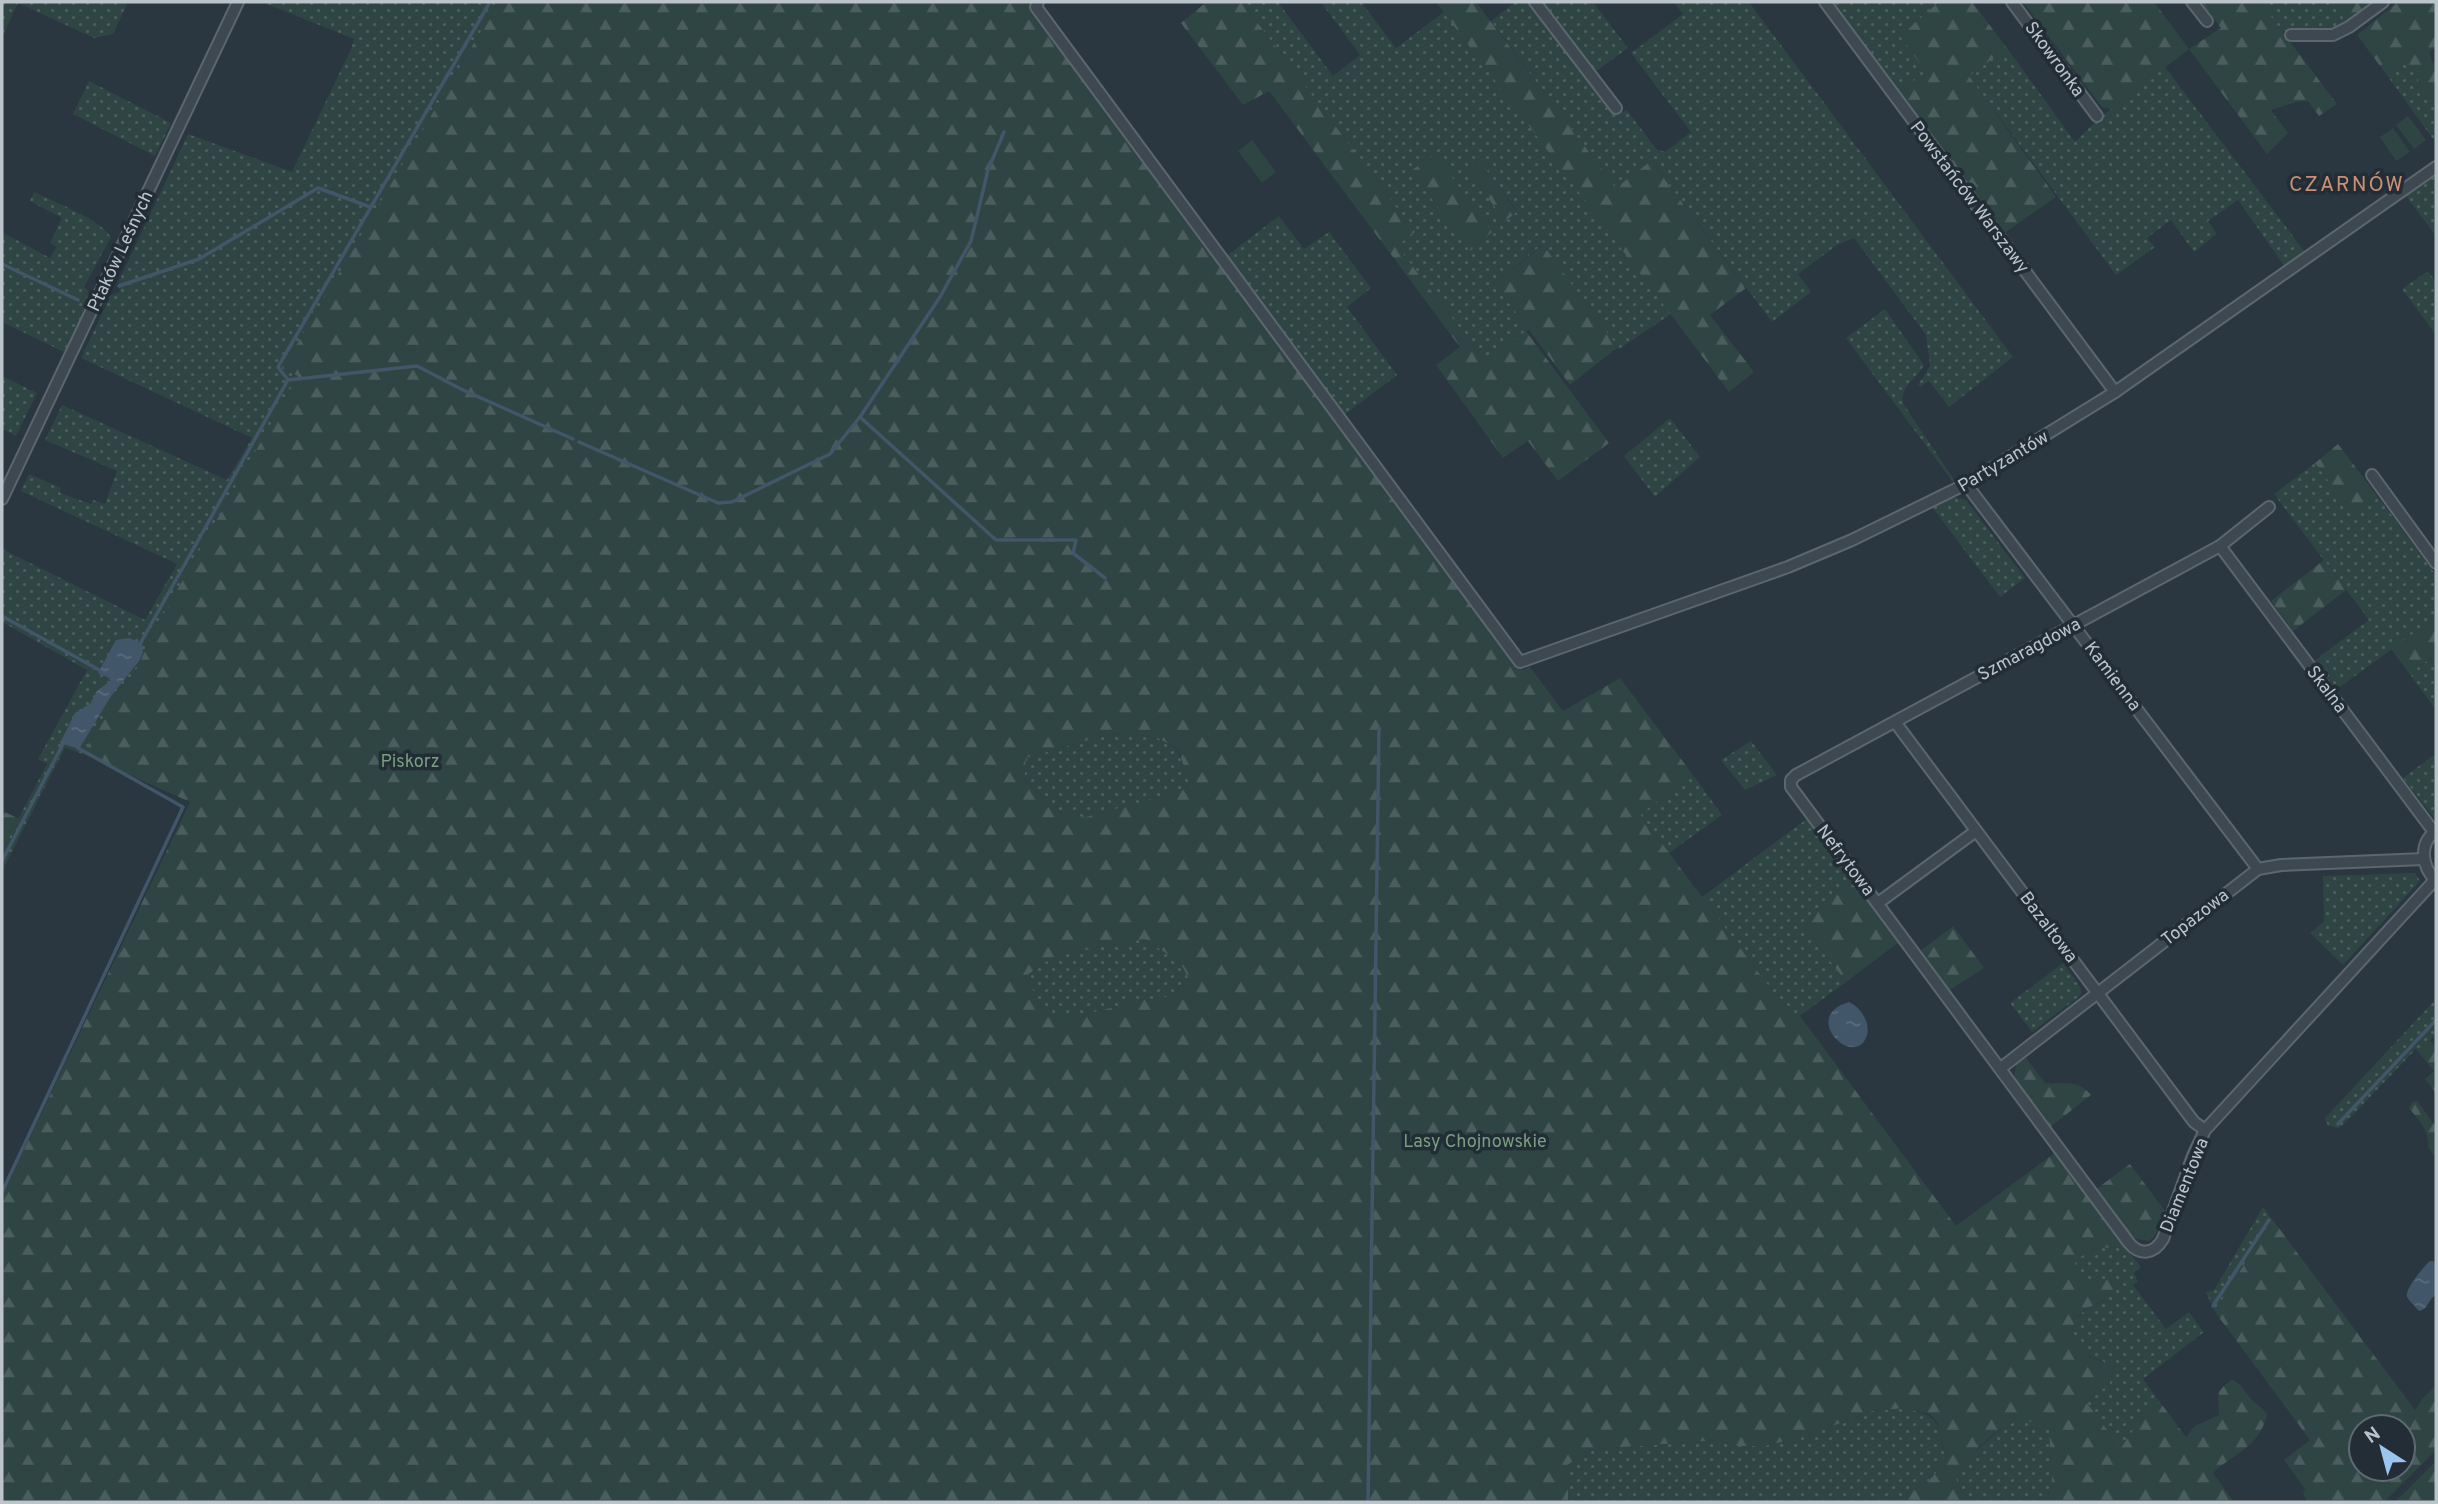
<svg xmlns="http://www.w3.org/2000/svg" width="2438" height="1504" font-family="Overpass,sans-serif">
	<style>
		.green { fill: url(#green-dots); fill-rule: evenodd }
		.forest { fill: url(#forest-firs); fill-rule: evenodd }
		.pitch { fill: #2f4543 }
		.water { fill: url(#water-ripples) }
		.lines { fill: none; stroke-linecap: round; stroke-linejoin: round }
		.stream { stroke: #415668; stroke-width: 3.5 }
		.minor-casing { stroke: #5c666e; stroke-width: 14 }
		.minor { stroke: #3e4851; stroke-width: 10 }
		.labels { text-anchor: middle; stroke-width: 7; stroke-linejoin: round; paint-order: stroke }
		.street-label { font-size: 18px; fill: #bbc3cb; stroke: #222d36 }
		.park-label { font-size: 18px; fill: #7b9e7f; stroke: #222d36 }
		.quarter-label { font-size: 21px; letter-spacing: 2px; fill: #cc8f74; stroke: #222d36 }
	</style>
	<defs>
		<pattern id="green-dots" width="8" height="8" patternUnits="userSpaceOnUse" patternTransform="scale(1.75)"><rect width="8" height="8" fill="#2f4543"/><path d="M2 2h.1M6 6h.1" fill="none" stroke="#4b5e5d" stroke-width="1.8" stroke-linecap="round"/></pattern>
		<pattern id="forest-firs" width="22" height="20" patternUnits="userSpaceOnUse" patternTransform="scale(1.75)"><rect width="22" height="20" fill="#2f4543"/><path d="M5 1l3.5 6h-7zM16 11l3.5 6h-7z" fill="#4b5e5d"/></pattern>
		<pattern id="water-ripples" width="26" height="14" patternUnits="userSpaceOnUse" patternTransform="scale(1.75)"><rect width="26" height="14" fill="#415668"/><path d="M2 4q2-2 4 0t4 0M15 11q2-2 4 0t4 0" fill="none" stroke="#5a6d7c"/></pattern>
	</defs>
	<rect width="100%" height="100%" fill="#2a3640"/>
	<g class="green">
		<polygon points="2,2 128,2 113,34 94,38 18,3 2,37"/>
		<polygon points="262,2 498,2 284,367 298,376 154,631 135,673 120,688 83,754 65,748 2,871 2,850 47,764 38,759 87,670 2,622 2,549 145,620 177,564 21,491 29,474 61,488 60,493 91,504 93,500 105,504 117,471 45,440 62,405 227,480 252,438 81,358 111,295 120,292 118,283 188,134 292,172 351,49 354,39"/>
		<path d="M 1242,2 L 1278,2 L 1333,76 L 1360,55 L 1321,2 L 1361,2 L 1396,48 L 1444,12 L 1671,314 L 1619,349 L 1542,245 L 1494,283 L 1529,329 L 1485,361 L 1396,245 L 1414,232 ZM 1481,163 L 1517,211 L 1506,221 L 1469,172 Z"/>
		<polygon points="1515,2 1529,2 1601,99 1605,99 1617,114 1627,110 1656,149 1665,152 1691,132 1631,53 1683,14 1674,2 1749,2 2013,357 1949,407 1929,381 1920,387 1918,385 1930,366 1926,335 1854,238 1837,245 1798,274 1811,292 1772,322 1652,162 1616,189 1491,21"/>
		<polygon points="1542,2 1593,2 1628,48 1595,72"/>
		<polygon points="1829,2 1939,2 1900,36 1927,72 1896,93"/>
		<polygon points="2260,2 2331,2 2347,22 2332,30 2282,31"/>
		<polygon points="2007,48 2075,142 2096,121 2165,67 2305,252 2285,267 2238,200 2208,221 2217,234 2194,252 2171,220 2147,238 2155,247 2116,275 1968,75"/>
		<polygon points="2408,64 2420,74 2423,98 2436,95 2436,143 2386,74 2401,65"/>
		<polygon points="89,81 171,123 155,156 73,114"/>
		<polygon points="2436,174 2436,236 2406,196"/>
		<path d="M 34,192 C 56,203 97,217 111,237 L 84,287 L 89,291 L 84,307 L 87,309 L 66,353 L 2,322 L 2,232 L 50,258 L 56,247 L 50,243 L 62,218 L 30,201 Z"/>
		<polygon points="1279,216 1304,249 1329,232 1371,288 1347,307 1397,375 1343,416 1225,257"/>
		<polygon points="2428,271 2436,282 2436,335 2402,289"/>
		<path d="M 1885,309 L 1924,365 C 1917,379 1898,387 1904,405 L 1955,481 L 1953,482 L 1846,338 Z"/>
		<polygon points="2,376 37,393 16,436 2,429"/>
		<polygon points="1670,418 1700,457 1655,497 1624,456"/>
		<polygon points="2315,463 2354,514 2378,497 2436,575 2436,617 2337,689 2315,660 2369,620 2274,494"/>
		<polygon points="1954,497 1966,500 2025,578 2000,597 1932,507"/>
		<polygon points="2436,656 2436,710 2411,676 2420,665"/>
		<polygon points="1127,733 1158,738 1177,749 1192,789 1086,817 1063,813 1024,780 1026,758 1109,734"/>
		<polygon points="1751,741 1777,775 1745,790 1721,760"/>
		<polygon points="2434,755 2436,758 2436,818 2434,818 2403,778"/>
		<polygon points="1693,775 1722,815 1669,853 1640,814"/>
		<polygon points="1808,818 1853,879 1825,901 1805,927 1846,982 1794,1020 1702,897"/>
		<polygon points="2415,873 2420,881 2343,965 2310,933 2324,922 2323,876"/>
		<polygon points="1144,939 1180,962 1189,979 1169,997 1137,1001 1091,1013 1051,1019 1038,1001 1026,976 1054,956"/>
		<polygon points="2063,963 2081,988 2081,995 2032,1032 2010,1003"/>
		<polygon points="2436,999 2436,1033 2420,1054 2416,1049 2343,1125 2338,1128 2328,1126 2325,1118"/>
		<polygon points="2263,1207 2272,1219 2215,1312 2206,1292 2214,1290"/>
		<path d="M 2102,1247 L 2126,1248 L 2141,1267 L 2134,1273 L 2138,1282 L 2133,1285 L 2166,1329 L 2189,1312 L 2204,1332 L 2143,1379 L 2160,1402 L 2140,1420 L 2121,1449 L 2086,1402 L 2110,1383 L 2104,1362 L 2084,1354 L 2071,1335 C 2075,1313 2087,1308 2106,1300 L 2101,1279 L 2091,1284 C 2081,1280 2078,1273 2075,1263 L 2082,1254 Z"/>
		<path d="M 1904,1408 C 1943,1417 1936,1421 1946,1457 C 1936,1482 1909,1495 1885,1502 L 1568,1502 L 1568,1465 L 1581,1454 L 1596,1449 L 1717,1440 L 1738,1446 L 1764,1446 L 1807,1436 L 1871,1411 Z"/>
		<polygon points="2026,1420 2049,1429 2052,1480 2047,1499 2034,1502 1973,1502 1961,1490 1953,1474 1972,1454 2009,1422"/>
	</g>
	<g class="forest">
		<path d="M 498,2 L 1033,2 L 1030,10 L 1522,670 L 1530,667 L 1563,711 L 1620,678 L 1693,775 L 1640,814 L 1794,1020 L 1800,1016 L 1956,1226 L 2056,1152 L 2126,1248 C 2106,1247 2089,1245 2075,1263 C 2078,1272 2081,1280 2091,1284 L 2101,1279 L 2109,1280 L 2115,1286 C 2111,1310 2078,1296 2071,1335 L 2084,1354 L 2113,1367 C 2115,1384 2098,1392 2086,1402 L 2121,1448 L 2140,1420 L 2160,1402 L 2186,1437 L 2195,1426 L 2219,1415 C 2219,1397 2213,1392 2232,1380 C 2243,1384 2245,1394 2254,1402 C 2259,1407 2263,1407 2267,1415 C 2258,1449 2236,1451 2213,1473 L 2234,1502 L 2034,1502 L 2047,1499 L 2052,1480 L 2049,1430 C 2041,1426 2031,1420 2023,1421 C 2000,1421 1969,1457 1954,1474 L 1961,1490 L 1973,1502 L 1885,1502 C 1909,1495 1936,1482 1946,1457 L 1937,1422 L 1930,1414 L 1904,1408 L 1871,1411 L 1807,1436 L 1764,1446 L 1738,1446 L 1717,1440 L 1596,1449 L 1581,1454 L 1568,1465 L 1568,1502 L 2,1502 L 2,1196 L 190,802 L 83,754 L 120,688 L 135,673 L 154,631 L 298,376 L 283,368 ZM 1127,733 L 1158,738 L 1178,749 L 1191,788 L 1086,817 L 1063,813 L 1024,780 L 1026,758 L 1109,734 ZM 1144,939 L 1180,962 L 1189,979 L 1169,997 L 1137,1001 L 1091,1013 L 1051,1018 L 1038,1001 L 1026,976 L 1054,956 Z"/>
		<polygon points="1203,2 1242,2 1415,232 1397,246 1484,360 1526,331 1609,443 1558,481 1528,441 1503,458 1436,365 1460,347 1269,91 1243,105 1181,23 1204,4"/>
		<polygon points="1436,2 1476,2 1616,188 1651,161 1746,288 1710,315 1754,372 1729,392"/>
		<polygon points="1939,2 1972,2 2007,48 1969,76 2056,197 2003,234 1896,93 1926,72 1900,36"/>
		<polygon points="2023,2 2154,2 2189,49 2221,28 2202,2 2260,2 2337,104 2319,116 2308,101 2296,102 2271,110 2288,133 2267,154 2189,49 2111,109 2102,107"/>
		<polygon points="2331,2 2372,2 2347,22"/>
		<path d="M 2398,2 L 2436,2 L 2436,51 L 2433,49 L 2430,52 L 2431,59 L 2436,67 L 2436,96 L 2423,98 C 2415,91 2417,84 2420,74 L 2408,65 L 2401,65 L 2386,74 L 2357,35 Z"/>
		<polygon points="1435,154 1492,232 1470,251 1411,171"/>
		<polygon points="1481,163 1517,212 1505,221 1469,172"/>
		<polygon points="1543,245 1618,347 1570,385 1494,283"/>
		<polygon points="2338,444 2378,497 2354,514 2315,463"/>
		<polygon points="2324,560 2346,590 2293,631 2271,601"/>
		<polygon points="2436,617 2436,656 2420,665 2411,676 2391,649"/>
		<polygon points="2,811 20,819 2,850"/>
		<polygon points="1853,879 1899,942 1846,982 1805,927 1825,901"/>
		<polygon points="1953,926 1984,968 1948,991 1919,952"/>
		<polygon points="2430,1040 2436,1048 2436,1093 2425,1079 2434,1071 2420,1054"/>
		<path d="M 2026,1058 L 2045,1083 C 2064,1085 2077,1078 2091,1095 L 2049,1128 L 2014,1080 L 2016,1064 Z"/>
		<path d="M 2417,1101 L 2436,1127 L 2436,1158 L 2428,1147 C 2429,1129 2420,1122 2409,1108 L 2412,1102 Z"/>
		<polygon points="2130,1164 2165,1211 2155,1236 2149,1241 2132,1238 2095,1190"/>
		<path d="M 2272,1219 L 2415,1410 L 2423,1398 L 2436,1385 L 2436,1450 L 2384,1502 L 2307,1502 L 2303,1493 L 2305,1489 L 2284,1460 L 2310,1440 L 2215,1312 ZM 2361,1427 L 2403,1427 L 2403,1469 L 2361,1469 Z"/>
		<polygon points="2436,1461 2436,1502 2395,1502"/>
	</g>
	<g class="pitch">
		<polygon points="2408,116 2426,140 2414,149 2396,125"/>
		<polygon points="2393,128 2410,152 2396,161 2380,137"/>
		<polygon points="1252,140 1276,172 1262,183 1238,151"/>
	</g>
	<g class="water">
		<polygon points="129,638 142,643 143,653 139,661 111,696 79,749 60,743 75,713 90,704 97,691 110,681 109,678 98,673 116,640"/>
		<path d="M 1849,1002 C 1861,1007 1872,1025 1866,1038 C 1852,1068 1800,1016 1849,1002 Z"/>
		<path d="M 2430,1261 L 2433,1261 L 2436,1264 L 2436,1295 C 2428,1299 2429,1309 2419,1311 C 2416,1307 2409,1301 2407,1297 C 2404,1290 2424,1266 2430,1261 Z"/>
	</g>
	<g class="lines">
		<g class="stream">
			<polyline points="2,264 78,300"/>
			<polyline points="119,286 199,259 318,188 370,207"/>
			<polyline points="288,380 417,366 463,390 573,439"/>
			<polyline points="860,417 996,540 1076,540 1073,553 1105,578"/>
			<polyline points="579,442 718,503 732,502 830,454 860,417 940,297 971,241 988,170 1004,132"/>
			<polyline points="2,616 101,671"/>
			<polyline points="140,644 288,380 278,367 490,2"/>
			<polyline points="2,861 64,742"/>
			<polyline points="2338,1124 2436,1020"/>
			<polyline points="2,1192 183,807 78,748"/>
			<polyline points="2213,1306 2269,1220"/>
			<polyline points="1368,1502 1379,728"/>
		</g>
		<g class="minor-casing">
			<g id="minor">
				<polyline points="1038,2 1036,7 1520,662 1788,567 1852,540 1966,484 2115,392 2436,167"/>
				<polyline points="1535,2 1616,108"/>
				<polyline points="1825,2 2115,392"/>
				<polyline points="2012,2 2097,116"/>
				<polyline points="2192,2 2207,21"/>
				<polyline points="2291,35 2333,35 2349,27 2383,2"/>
				<polyline points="2372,475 2436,563"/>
				<polyline points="1966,484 2258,869"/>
				<polyline points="2,499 238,2"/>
				<path d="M 2269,507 L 2220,546 L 1796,775 L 1791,780 L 1791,787 L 2129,1243 C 2140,1256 2154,1254 2163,1239 L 2193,1156 L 2205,1130 L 2435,880"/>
				<polyline points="2220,546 2434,832"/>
				<polyline points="1895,722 2194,1122 2205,1130"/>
				<path d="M 2436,831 C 2418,844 2422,867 2436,881"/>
				<polyline points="1878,903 1976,831"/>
				<polyline points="2001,1068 2258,869 2281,865 2424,859"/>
			</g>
		</g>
		<use href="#minor" class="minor"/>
	</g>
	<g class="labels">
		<g class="street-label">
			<text transform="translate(2055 59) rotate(54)" y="6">Skowronka</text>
			<text transform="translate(1970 197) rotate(53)" y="6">Powstańców Warszawy</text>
			<text transform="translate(120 251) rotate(-65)" y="6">Ptaków Leśnych</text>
			<text transform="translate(2003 461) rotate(-31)" y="6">Partyzantów</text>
			<text transform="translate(2029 649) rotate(-28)" y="6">Szmaragdowa</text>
			<text transform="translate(2113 676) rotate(53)" y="6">Kamienna</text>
			<text transform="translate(2327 689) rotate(53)" y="6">Skalna</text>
			<text transform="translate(1846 860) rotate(53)" y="6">Nefrytowa</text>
			<text transform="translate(2195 917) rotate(-38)" y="6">Topazowa</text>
			<text transform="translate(2049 927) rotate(53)" y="6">Bazaltowa</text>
			<text transform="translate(2184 1185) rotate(-68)" y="6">Diamentowa</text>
		</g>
		<g class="park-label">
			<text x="410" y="767">Piskorz</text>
			<text x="1475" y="1147">Lasy Chojnowskie</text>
		</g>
		<g class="quarter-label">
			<text x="2347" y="191">CZARNÓW</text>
		</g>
	</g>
	<rect width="2438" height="1504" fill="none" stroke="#bbc3cb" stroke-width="7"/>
	<g transform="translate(2382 1448) rotate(324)"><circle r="33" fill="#222d36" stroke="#5f6972" stroke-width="2"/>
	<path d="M0-5L12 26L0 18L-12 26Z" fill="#9bc6ef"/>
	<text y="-10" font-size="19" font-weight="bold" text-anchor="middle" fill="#bbc3cb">N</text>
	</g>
</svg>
